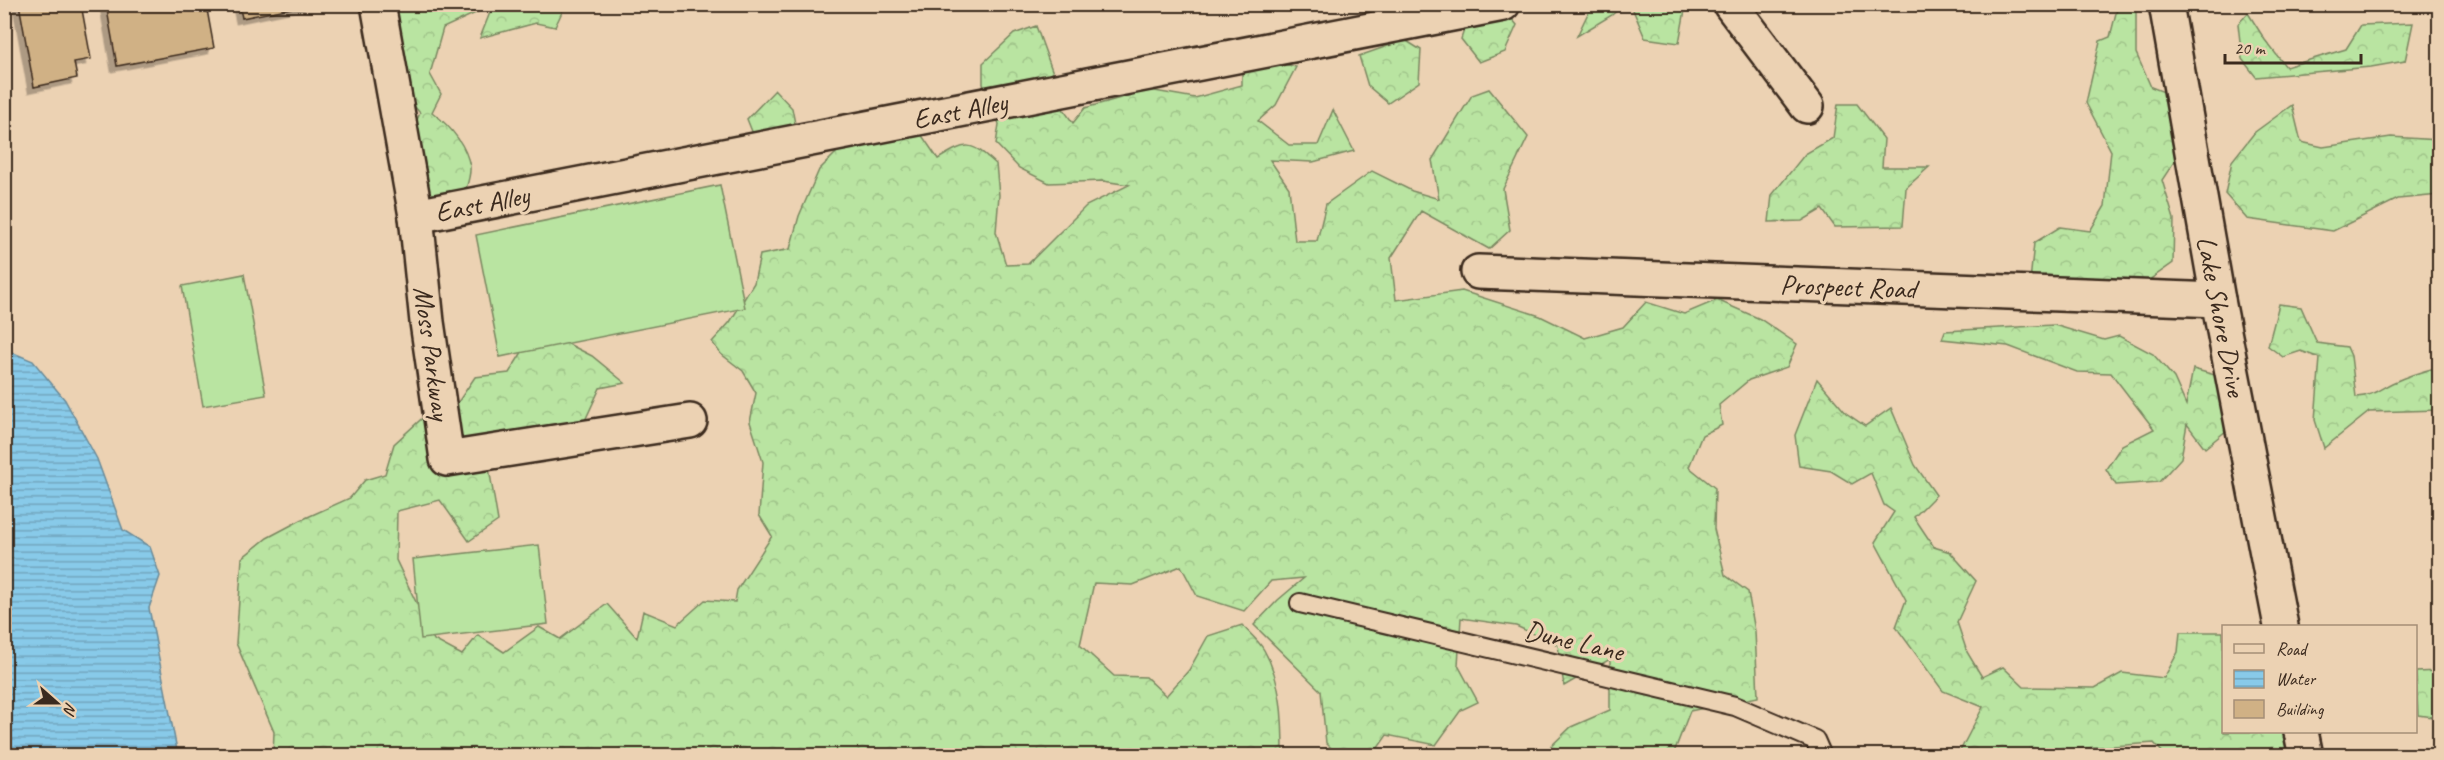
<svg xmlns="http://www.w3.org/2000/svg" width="2444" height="760" font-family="Caveat,sans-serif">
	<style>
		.forest { fill: url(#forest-crowns); stroke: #7a8760; stroke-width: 1.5 }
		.garden { fill: #b9e4a1; stroke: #7a8760; stroke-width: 1.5 }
		.water { fill: url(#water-rules); stroke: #698a98; stroke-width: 1.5 }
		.building { fill: #d0b185; stroke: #3b2a1e; stroke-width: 1.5; filter: url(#shadow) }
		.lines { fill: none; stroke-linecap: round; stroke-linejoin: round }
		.lane-casing { stroke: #3b2a1e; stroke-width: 22 }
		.street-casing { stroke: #3b2a1e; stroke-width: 38 }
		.secondary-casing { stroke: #3b2a1e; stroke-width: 38 }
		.lane { stroke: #ecd2b3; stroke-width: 18 }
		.street { stroke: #ecd2b3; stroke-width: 33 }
		.secondary { stroke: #ecd2b3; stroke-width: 33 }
		.labels { text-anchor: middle; stroke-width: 6; stroke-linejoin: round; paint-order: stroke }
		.street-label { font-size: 28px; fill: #3b2a1e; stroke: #ecd2b3 }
	</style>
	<defs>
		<pattern id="forest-crowns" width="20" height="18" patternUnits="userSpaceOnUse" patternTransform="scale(1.5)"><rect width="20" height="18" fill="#b9e4a1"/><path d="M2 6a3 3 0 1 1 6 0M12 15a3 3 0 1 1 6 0" fill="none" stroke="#a0c48a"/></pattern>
		<pattern id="water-rules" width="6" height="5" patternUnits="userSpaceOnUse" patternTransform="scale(1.5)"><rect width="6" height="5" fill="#88cae9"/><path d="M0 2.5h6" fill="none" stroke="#70a4bc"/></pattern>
		<filter id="shadow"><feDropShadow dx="-5.5" dy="5.5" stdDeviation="0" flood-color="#0004"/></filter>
	</defs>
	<rect width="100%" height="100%" fill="#ecd2b3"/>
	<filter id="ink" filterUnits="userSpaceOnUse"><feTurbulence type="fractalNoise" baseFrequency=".0167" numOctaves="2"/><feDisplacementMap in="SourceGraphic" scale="12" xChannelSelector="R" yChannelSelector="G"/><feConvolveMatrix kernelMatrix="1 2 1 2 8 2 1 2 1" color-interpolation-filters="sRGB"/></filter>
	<g filter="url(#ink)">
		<g class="forest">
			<path d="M 557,4 L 563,10 L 555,27 L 536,23 L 480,38 L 493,5 L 443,28 L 430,74 L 441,94 L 432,112 C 450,126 466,143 470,167 C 471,176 466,187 464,196 L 428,208 L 396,165 L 420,113 L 406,96 L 390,5 Z"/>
			<polygon points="1500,5 1517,25 1505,52 1479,62 1461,39 1465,27"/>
			<polygon points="1590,5 1623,5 1612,15 1577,36 1591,7"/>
			<polygon points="1631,5 1669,5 1685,10 1679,43 1645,38"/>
			<polygon points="2118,5 2136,5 2136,53 2151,87 2187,101 2195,130 2162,180 2174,219 2173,263 2118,302 2030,281 2034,243 2060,227 2090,231 2105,206 2111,151 2086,103 2100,41 2110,37"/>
			<polygon points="2248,13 2265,40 2286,67 2346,49 2361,25 2413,23 2405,61 2371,67 2256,77 2242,59 2238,24"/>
			<path d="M 1036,26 L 1053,73 L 1056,99 L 1073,123 L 1085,108 L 1149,90 L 1195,98 L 1242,85 L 1242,64 L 1267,60 L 1296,67 L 1276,105 L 1258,121 L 1289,145 L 1318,145 L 1333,110 L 1354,151 L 1313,162 L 1270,160 L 1289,188 L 1295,241 L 1317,241 L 1326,204 L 1372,171 L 1412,191 L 1439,199 L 1432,160 L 1472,95 L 1489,89 L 1528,137 L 1503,189 L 1510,230 L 1489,249 L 1421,211 L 1391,258 L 1396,300 L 1462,291 L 1540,316 L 1585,338 L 1623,327 L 1646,302 L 1684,314 L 1717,300 L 1760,319 L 1797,344 L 1787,367 L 1749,380 L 1719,405 L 1722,425 L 1702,435 L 1689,467 L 1715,488 L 1714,529 L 1725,575 L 1748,592 L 1755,631 L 1758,697 L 1690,711 L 1673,755 L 1548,755 L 1547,750 L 1571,727 L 1610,710 L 1610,659 L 1564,686 L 1558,645 L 1516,626 L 1461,618 L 1458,665 L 1478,702 L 1461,710 L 1436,745 L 1387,735 L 1373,755 L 1338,755 L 1326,743 L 1321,691 L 1254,625 L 1278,600 L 1304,578 L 1271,581 L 1244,611 L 1197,596 L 1181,566 L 1133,585 L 1094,583 L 1080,645 L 1114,676 L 1146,677 L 1166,696 L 1189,670 L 1208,636 L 1242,625 C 1249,633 1259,641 1264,650 C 1282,682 1283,720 1283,755 L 273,755 L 274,732 L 236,643 L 242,558 L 267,538 L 301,520 L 350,498 L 365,480 L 385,474 L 394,444 L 429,412 L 444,423 L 475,377 L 509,373 L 537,328 L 592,356 L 625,383 L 600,388 L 582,427 L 489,468 L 498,521 L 469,541 L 440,500 L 397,511 L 396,560 L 434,640 L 462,655 L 478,635 L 504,652 L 539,627 L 560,639 L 607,604 L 637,638 L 643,611 L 677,625 L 705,600 L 735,602 L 737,590 L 772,536 L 759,515 L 763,462 L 750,422 L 756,393 L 743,371 L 721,354 L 712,342 L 730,322 L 754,283 L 760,255 L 790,249 L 799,216 L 819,170 L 847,142 L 921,134 L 938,159 C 968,141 970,141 996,164 L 999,195 L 996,232 L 1006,265 L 1028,264 L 1086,206 L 1129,185 L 1103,181 L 1049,183 L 1019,168 L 996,144 L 999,124 L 983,84 L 983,63 L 1014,34 Z"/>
			<polygon points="1405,40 1421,50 1419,82 1388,103 1368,86 1359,56"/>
			<polygon points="775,90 792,108 797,134 755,139 747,119"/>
			<polygon points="1838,104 1857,104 1884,139 1882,167 1929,167 1906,188 1903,226 1835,227 1822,209 1802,221 1769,222 1772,195 1805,154 1833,138"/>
			<polygon points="2292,105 2301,142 2323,147 2391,137 2439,140 2439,195 2398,199 2333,231 2247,219 2225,194 2232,161 2255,132"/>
			<path d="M 2279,304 L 2301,307 L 2317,343 L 2347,347 L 2351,356 L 2356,397 C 2373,396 2378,390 2392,383 C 2407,376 2423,371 2439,367 L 2439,410 L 2369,412 L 2324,448 L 2315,420 L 2320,358 L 2301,351 L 2283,357 L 2268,346 Z"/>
			<polygon points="2054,325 2104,340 2119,336 2153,354 2174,378 2186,405 2193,369 2233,380 2232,426 2205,448 2187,424 2181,458 2159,482 2116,485 2106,469 2122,445 2154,429 2111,373 2077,372 2008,346 1942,339 1945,331"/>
			<polygon points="1817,379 1846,413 1865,426 1891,408 1915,465 1936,495 1914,517 1934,547 1950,552 1976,581 1957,622 1967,652 1982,677 2003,667 2024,687 2095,688 2122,673 2164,678 2178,652 2180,632 2223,632 2224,732 2301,732 2304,755 2165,755 2154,743 2044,751 2046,755 1958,755 1983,707 1943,691 1896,627 1906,600 1875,542 1894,512 1884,505 1871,473 1852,484 1831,471 1799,466 1795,435"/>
			<polygon points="2439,671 2439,718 2418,715 2416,672"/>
		</g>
		<g class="garden">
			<polygon points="720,185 745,308 500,357 476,235"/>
			<polygon points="244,274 266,395 203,406 182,286"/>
			<polygon points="539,545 548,624 421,639 413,559"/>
		</g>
		<polygon class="water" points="4,349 33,361 65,400 97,459 123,530 150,547 160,576 149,608 178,755 5,755"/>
		<g class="building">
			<polygon points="19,4 81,4 91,59 74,62 77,78 34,87"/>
			<polygon points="106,4 206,4 214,48 117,66"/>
			<polygon points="239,4 311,4 242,18"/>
		</g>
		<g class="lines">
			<g class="lane-casing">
				<polyline id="lane" points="1300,603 1735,706 1815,740 1822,756"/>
			</g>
			<g class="street-casing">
				<g id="street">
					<polyline points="378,4 416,216 427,322 447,459 690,421"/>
					<polyline points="1730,4 1807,106"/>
					<polyline points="416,216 1503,4"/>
					<polyline points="1478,272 2218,300"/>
				</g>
			</g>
			<g class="secondary-casing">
				<g id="secondary">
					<polyline points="2166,4 2218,300 2281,626"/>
					<polyline points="2301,732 2306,756"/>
				</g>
			</g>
			<use href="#lane" class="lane"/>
			<use href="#street" class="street"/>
			<use href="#secondary" class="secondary"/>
		</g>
	</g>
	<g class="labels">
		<g class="street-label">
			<text transform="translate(960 110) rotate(-11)" y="10">East Alley</text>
			<text transform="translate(482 203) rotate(-11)" y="10">East Alley</text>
			<text transform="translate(1848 286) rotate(2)" y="10">Prospect Road</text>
			<text transform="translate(2222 316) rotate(79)" y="10">Lake Shore Drive</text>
			<text transform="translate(433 353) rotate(82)" y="10">Moss Parkway</text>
			<text transform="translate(1574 640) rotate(13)" y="10">Dune Lane</text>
		</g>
	</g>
	<rect width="2444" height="760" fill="none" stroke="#ecd2b3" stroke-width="24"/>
	<rect x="12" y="12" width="2420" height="736" fill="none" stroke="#3b2a1e" stroke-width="2" filter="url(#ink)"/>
	<rect x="2222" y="625" width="195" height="108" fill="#ecd2b3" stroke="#a58f77" stroke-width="1.5"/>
	<rect x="2234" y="644" width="30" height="9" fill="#ecd2b3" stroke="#a58f77" stroke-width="1.5"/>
	<text x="2276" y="655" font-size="18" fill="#3b2a1e">Road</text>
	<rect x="2234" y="670" width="30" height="18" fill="url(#water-rules)" stroke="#a58f77" stroke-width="1.5"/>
	<text x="2276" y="685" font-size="18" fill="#3b2a1e">Water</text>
	<rect x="2234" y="700" width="30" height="18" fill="#d0b185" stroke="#a58f77" stroke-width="1.5"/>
	<text x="2276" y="715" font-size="18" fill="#3b2a1e">Building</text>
	<g transform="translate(57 703) rotate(111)" stroke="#ecd2b3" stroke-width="4.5" paint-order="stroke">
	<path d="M0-4.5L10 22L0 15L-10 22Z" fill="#3b2a1e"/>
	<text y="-9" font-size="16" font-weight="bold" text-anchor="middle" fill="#3b2a1e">N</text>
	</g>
	<path d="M2225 54v9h136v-9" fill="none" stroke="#3b2a1e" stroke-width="3"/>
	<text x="2234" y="54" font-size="18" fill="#3b2a1e" stroke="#ecd2b3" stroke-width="4.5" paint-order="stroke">20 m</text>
</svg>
